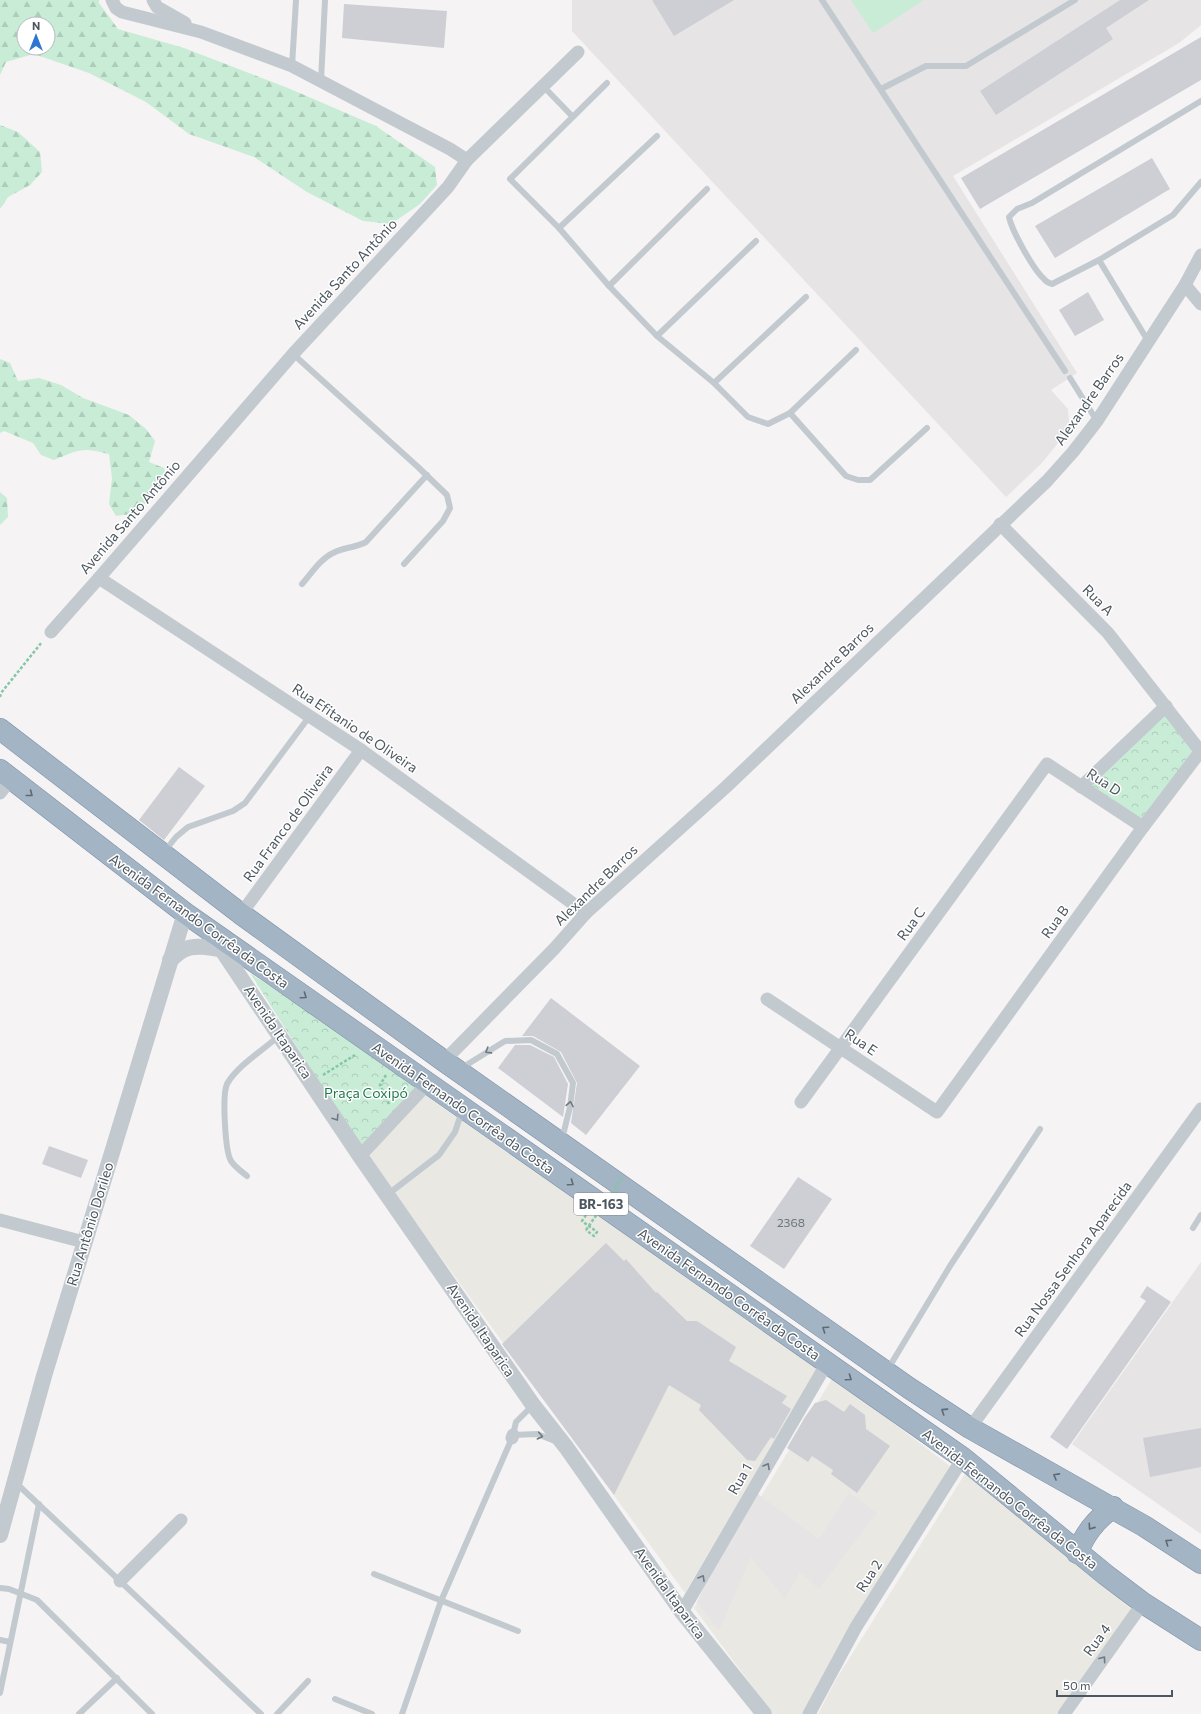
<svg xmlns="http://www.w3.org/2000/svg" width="1201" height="1714" font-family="Commissioner,sans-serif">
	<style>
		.commercial { fill: #eae8e2 }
		.education { fill: #e6e4e4 }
		.green { fill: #c8ecd6 }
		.forest { fill: url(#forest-firs); fill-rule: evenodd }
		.park { fill: url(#park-crowns) }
		.building { fill: #cdcfd4 }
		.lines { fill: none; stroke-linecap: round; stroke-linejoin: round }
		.trunk-casing { stroke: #7b90a7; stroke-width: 22 }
		.path { stroke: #83c7a6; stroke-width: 2.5; stroke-dasharray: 3 2; stroke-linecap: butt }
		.service { stroke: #c2cad0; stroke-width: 6 }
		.minor { stroke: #c2cad0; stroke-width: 13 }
		.tertiary { stroke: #c2cad0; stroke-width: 16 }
		.trunk { stroke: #a3b4c4; stroke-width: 21 }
		.path-bridge { stroke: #83c7a6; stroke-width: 2.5; stroke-dasharray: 3 2; stroke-linecap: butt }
		.oneway { stroke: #5d6973 }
		.oneway2 { stroke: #6f7981 }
		.labels { text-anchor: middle; stroke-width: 3; stroke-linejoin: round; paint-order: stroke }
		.number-label { font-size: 12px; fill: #6c747c }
		.shield { fill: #fff; stroke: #82898f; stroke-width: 1 }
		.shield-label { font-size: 13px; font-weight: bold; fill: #4c565f }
		.street-label { font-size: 14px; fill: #4c565f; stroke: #fff }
		.park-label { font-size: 14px; fill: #227a4f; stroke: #fff }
	</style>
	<defs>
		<pattern id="forest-firs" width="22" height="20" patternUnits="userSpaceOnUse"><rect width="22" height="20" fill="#c8ecd6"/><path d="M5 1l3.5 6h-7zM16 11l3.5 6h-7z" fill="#adccba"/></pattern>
		<pattern id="park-crowns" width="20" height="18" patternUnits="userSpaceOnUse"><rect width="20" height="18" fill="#c8ecd6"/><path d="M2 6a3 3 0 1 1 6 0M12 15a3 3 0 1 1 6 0" fill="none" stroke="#adccba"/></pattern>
	</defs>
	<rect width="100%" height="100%" fill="#f5f3f3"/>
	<g class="commercial">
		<polygon points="425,1095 817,1369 685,1593 368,1157"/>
		<polygon points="833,1377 951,1467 803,1714 773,1714 694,1608"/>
		<polygon points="970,1466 1132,1610 1056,1714 818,1714 837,1678"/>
	</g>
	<g class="education">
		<polygon points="572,0 1201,0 1201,25 1179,43 953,176 1077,373 1051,390 1068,409 1069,422 1063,437 1041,464 1006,497 572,31"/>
		<polygon points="1201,1262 1201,1534 1072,1444"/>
		<polygon points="755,1492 819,1539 849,1493 877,1513 819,1589 800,1572 785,1599 751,1557 719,1630 697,1602 724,1544"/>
	</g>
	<polygon class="green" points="851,0 924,0 873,33"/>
	<g class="forest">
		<path d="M 0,0 L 99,0 L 99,3 L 118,29 L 184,48 L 288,88 L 376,126 L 435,167 L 437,185 L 420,204 L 391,224 L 363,221 L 307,192 L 254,157 L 189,134 L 146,102 L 89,73 L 34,54 L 6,62 L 0,75 ZM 24,24 L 48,24 L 48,48 L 24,48 Z"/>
		<polygon points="0,125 18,132 40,152 42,172 30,185 8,197 0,209"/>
		<path d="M 0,359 L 10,363 L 18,381 L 39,378 L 61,385 L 83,398 L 129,415 L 146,429 L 155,441 L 149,462 L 164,468 L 167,478 L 137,513 L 116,516 L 109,504 L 112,478 L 109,454 C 81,447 80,449 54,460 L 41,455 L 33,443 L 4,431 L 0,433 Z"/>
		<polygon points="0,492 7,498 8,517 0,525"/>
	</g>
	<g class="park">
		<polygon points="1164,711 1195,752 1141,820 1087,785"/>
		<polygon points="250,973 410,1080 415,1088 362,1145 358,1143"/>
	</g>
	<g class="building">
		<polygon points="652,0 734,0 674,36"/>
		<polygon points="1120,0 1149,0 1106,28 1113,39 996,115 980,91"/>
		<polygon points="344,4 447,11 444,48 342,38"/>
		<polygon points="1201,37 1201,80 980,209 961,178"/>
		<polygon points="1152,158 1170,189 1055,258 1035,226"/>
		<polygon points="1088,292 1104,320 1075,336 1059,310"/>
		<polygon points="179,767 205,786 164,840 139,820"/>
		<polygon points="551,998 640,1066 586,1135 571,1123 577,1083 561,1052 533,1036 522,1036"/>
		<polygon points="515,1045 530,1045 554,1057 568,1084 563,1117 498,1068"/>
		<polygon points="49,1146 88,1160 81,1178 42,1164"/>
		<polygon points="798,1177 832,1199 784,1269 750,1246"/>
		<polygon points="606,1243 624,1261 626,1259 656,1293 657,1292 687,1321 697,1321 736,1347 729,1361 787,1396 782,1403 791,1409 774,1439 771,1437 755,1461 747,1460 699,1410 701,1405 669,1385 614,1495 502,1344"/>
		<polygon points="1147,1286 1171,1302 1067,1449 1050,1437 1146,1301 1140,1297"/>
		<polygon points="826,1400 844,1412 850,1404 865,1415 866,1429 890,1446 857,1493 831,1474 833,1470 812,1456 808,1462 787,1448 805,1417 815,1403"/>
		<polygon points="1201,1428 1201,1467 1150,1477 1143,1438"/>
	</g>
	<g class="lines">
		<g class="trunk-casing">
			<g id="trunk">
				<polyline points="0,729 241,914 444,1061 909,1388 970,1428 1144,1526 1201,1563"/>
				<polyline points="0,770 185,913 963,1458 1106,1575 1143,1603 1201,1640"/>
				<path d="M 1077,1553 C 1086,1532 1095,1521 1113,1507"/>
			</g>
		</g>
		<g class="path">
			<polyline points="0,697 1,693 42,642"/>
			<polyline points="323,1075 355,1055"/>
			<polyline points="386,1075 380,1085 389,1104"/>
			<polyline points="586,1215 582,1221 597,1232 594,1236 586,1230"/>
		</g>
		<g class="service">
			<polyline points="822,0 1065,371"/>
			<polyline points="292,66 296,0"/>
			<polyline points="321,81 325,0"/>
			<polyline points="607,83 510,179 559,228 609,286 657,336 714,383 748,417 768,424 790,413 856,350"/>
			<polyline points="543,86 572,116"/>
			<polyline points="881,89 926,66 966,66 1075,0"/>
			<polyline points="559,228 657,136"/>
			<path d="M 1099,260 L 1052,284 C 1049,283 1046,282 1044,279 C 1033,269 1012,231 1009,217 L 1017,209 L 1032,203 L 1201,101"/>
			<polyline points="609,286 707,189"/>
			<polyline points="657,336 756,241"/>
			<polyline points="1148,341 1099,260 1173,215 1201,182"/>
			<polyline points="293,354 418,467 447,495 450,508 443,521 404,564"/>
			<polyline points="1070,378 1097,421"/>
			<polyline points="714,383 806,297"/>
			<polyline points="790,413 846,476 858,480 870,480 927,428"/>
			<path d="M 302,584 C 311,574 320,559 333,553 C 344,547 355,548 366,542 L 427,475"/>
			<polyline points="164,852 176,837 188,827 233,811 245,803 309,717"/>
			<polyline points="460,1069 505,1041 531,1040 557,1054 573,1083 570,1107 562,1139"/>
			<path d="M 247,1176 C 241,1171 235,1167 231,1161 C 225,1151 222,1095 227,1084 C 236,1067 264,1049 279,1036"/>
			<polyline points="387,1195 439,1155 455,1132 462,1111"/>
			<polyline points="1193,1228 1201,1215"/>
			<polyline points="888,1369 950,1266 1040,1129"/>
			<polyline points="532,1406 516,1422 513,1435 537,1434 555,1441"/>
			<polyline points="16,1483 261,1714"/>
			<polyline points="374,1574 518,1631"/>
			<polyline points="0,1588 9,1589 37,1600 152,1714"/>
			<polyline points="0,1640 10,1642"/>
			<polyline points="0,1693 39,1504"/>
			<polyline points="335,1699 372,1714"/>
			<polyline points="79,1714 117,1678"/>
			<polyline points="277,1714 308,1681"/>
			<polyline points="402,1714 441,1601 512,1438"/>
		</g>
		<g class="minor">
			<polyline points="153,0 157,7 185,23"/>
			<polyline points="467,160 578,52"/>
			<polyline points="1185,285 1201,304"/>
			<polyline points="1000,524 1108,633 1201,752"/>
			<polyline points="99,578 361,750 586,913"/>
			<polyline points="51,632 99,578 293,354 448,187 467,160 450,149 292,66 201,32 122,12 116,8 112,0"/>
			<polyline points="1081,787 1166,706"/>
			<polyline points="0,793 11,779"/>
			<polyline points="241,914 361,750"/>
			<polyline points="767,999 937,1112 1143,827 1200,752"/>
			<polyline points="444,1061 554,949 586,913 726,787 1047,481 1073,452 1097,421 1185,285 1201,255"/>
			<polyline points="801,1102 1047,764 1143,827"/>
			<polyline points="360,1156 428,1083"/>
			<polyline points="0,1220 84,1242"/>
			<polyline points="970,1428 1201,1109"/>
			<polyline points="512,1438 513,1435"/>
			<polyline points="120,1581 181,1520"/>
			<polyline points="682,1612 827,1363"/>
			<polyline points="809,1714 856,1627 963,1458"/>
			<polyline points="1064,1714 1143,1603"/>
		</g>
		<g class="tertiary">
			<polyline points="215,936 222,950 360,1156 533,1405 566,1447 682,1612 764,1714"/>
			<path d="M 170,960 C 174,957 179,952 183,950 C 197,943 216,949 231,951"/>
			<polyline points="0,1535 44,1376 185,913"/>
		</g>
		<use href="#trunk" class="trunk"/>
		<polyline class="path-bridge" points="586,1230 622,1178"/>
	</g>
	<defs><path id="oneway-chevron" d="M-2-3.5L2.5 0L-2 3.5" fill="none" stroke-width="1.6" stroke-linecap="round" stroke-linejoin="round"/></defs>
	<g class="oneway">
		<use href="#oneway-chevron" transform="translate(30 794) rotate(38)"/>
		<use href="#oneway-chevron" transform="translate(304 996) rotate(35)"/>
		<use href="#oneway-chevron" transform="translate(571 1183) rotate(35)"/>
		<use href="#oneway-chevron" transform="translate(825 1329) rotate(-145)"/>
		<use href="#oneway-chevron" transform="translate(849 1378) rotate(35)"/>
		<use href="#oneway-chevron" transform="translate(944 1411) rotate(-147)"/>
		<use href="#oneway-chevron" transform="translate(1056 1476) rotate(-151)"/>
		<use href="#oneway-chevron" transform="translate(1091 1527) rotate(125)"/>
		<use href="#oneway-chevron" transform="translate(1168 1542) rotate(-146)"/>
	</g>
	<g class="oneway2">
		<use href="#oneway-chevron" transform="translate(488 1051) rotate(148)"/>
		<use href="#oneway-chevron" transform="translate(570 1104) rotate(-80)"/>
		<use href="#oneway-chevron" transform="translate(336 1118) rotate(57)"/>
		<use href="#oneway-chevron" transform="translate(540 1436) rotate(12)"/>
		<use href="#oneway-chevron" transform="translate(767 1466) rotate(-60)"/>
		<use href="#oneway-chevron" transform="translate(702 1578) rotate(-60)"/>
		<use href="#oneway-chevron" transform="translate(1103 1659) rotate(-54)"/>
	</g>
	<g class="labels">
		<g class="number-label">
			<text x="791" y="1227">2368</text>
		</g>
		<rect class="shield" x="574" y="1193" width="54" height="22" rx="3"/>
		<g class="shield-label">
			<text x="601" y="1209">BR-163</text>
		</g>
		<g class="street-label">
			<text transform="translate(345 274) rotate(-47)" y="5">Avenida Santo Antônio</text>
			<text transform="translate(1089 399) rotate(-55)" y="5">Alexandre Barros</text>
			<text transform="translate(130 517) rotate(-49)" y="5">Avenida Santo Antônio</text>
			<text transform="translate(1098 600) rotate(45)" y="5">Rua A</text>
			<text transform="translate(832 663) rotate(-44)" y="5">Alexandre Barros</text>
			<text transform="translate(355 728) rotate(34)" y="5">Rua Efitanio de Oliveira</text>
			<text transform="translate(1104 782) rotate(33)" y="5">Rua D</text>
			<text transform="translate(288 823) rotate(-54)" y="5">Rua Franco de Oliveira</text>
			<text transform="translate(596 885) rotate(-44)" y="5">Alexandre Barros</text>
			<text transform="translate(199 921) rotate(36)" y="5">Avenida Fernando Corrêa da Costa</text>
			<text transform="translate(1055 922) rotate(-54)" y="5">Rua B</text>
			<text transform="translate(911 924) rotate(-54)" y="5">Rua C</text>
			<text transform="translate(278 1032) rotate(56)" y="5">Avenida Itaparica</text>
			<text transform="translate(861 1042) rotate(34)" y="5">Rua E</text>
			<text transform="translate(463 1108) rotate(35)" y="5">Avenida Fernando Corrêa da Costa</text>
			<text transform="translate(90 1224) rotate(-73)" y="5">Rua Antônio Dorileo</text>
			<text transform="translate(1073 1259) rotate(-54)" y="5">Rua Nossa Senhora Aparecida</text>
			<text transform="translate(729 1294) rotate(35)" y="5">Avenida Fernando Corrêa da Costa</text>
			<text transform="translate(481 1330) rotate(56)" y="5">Avenida Itaparica</text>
			<text transform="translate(740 1479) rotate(-60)" y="5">Rua 1</text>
			<text transform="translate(1010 1499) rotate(38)" y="5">Avenida Fernando Corrêa da Costa</text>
			<text transform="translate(869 1576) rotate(-57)" y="5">Rua 2</text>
			<text transform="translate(670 1593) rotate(54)" y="5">Avenida Itaparica</text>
			<text transform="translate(1097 1640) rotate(-54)" y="5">Rua 4</text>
		</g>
		<g class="park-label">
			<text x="366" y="1098">Praça Coxipó</text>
		</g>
	</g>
	<g transform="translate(36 36)"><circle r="19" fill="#ffffff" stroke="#b7bbbf"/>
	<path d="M0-3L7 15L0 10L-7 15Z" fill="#2f76d3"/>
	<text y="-6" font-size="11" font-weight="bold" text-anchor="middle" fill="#4c565f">N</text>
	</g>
	<path d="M1057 1690v6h115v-6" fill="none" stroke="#4c565f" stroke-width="2"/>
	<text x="1063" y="1690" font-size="12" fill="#4c565f" stroke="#ffffff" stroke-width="3" paint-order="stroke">50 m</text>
</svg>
